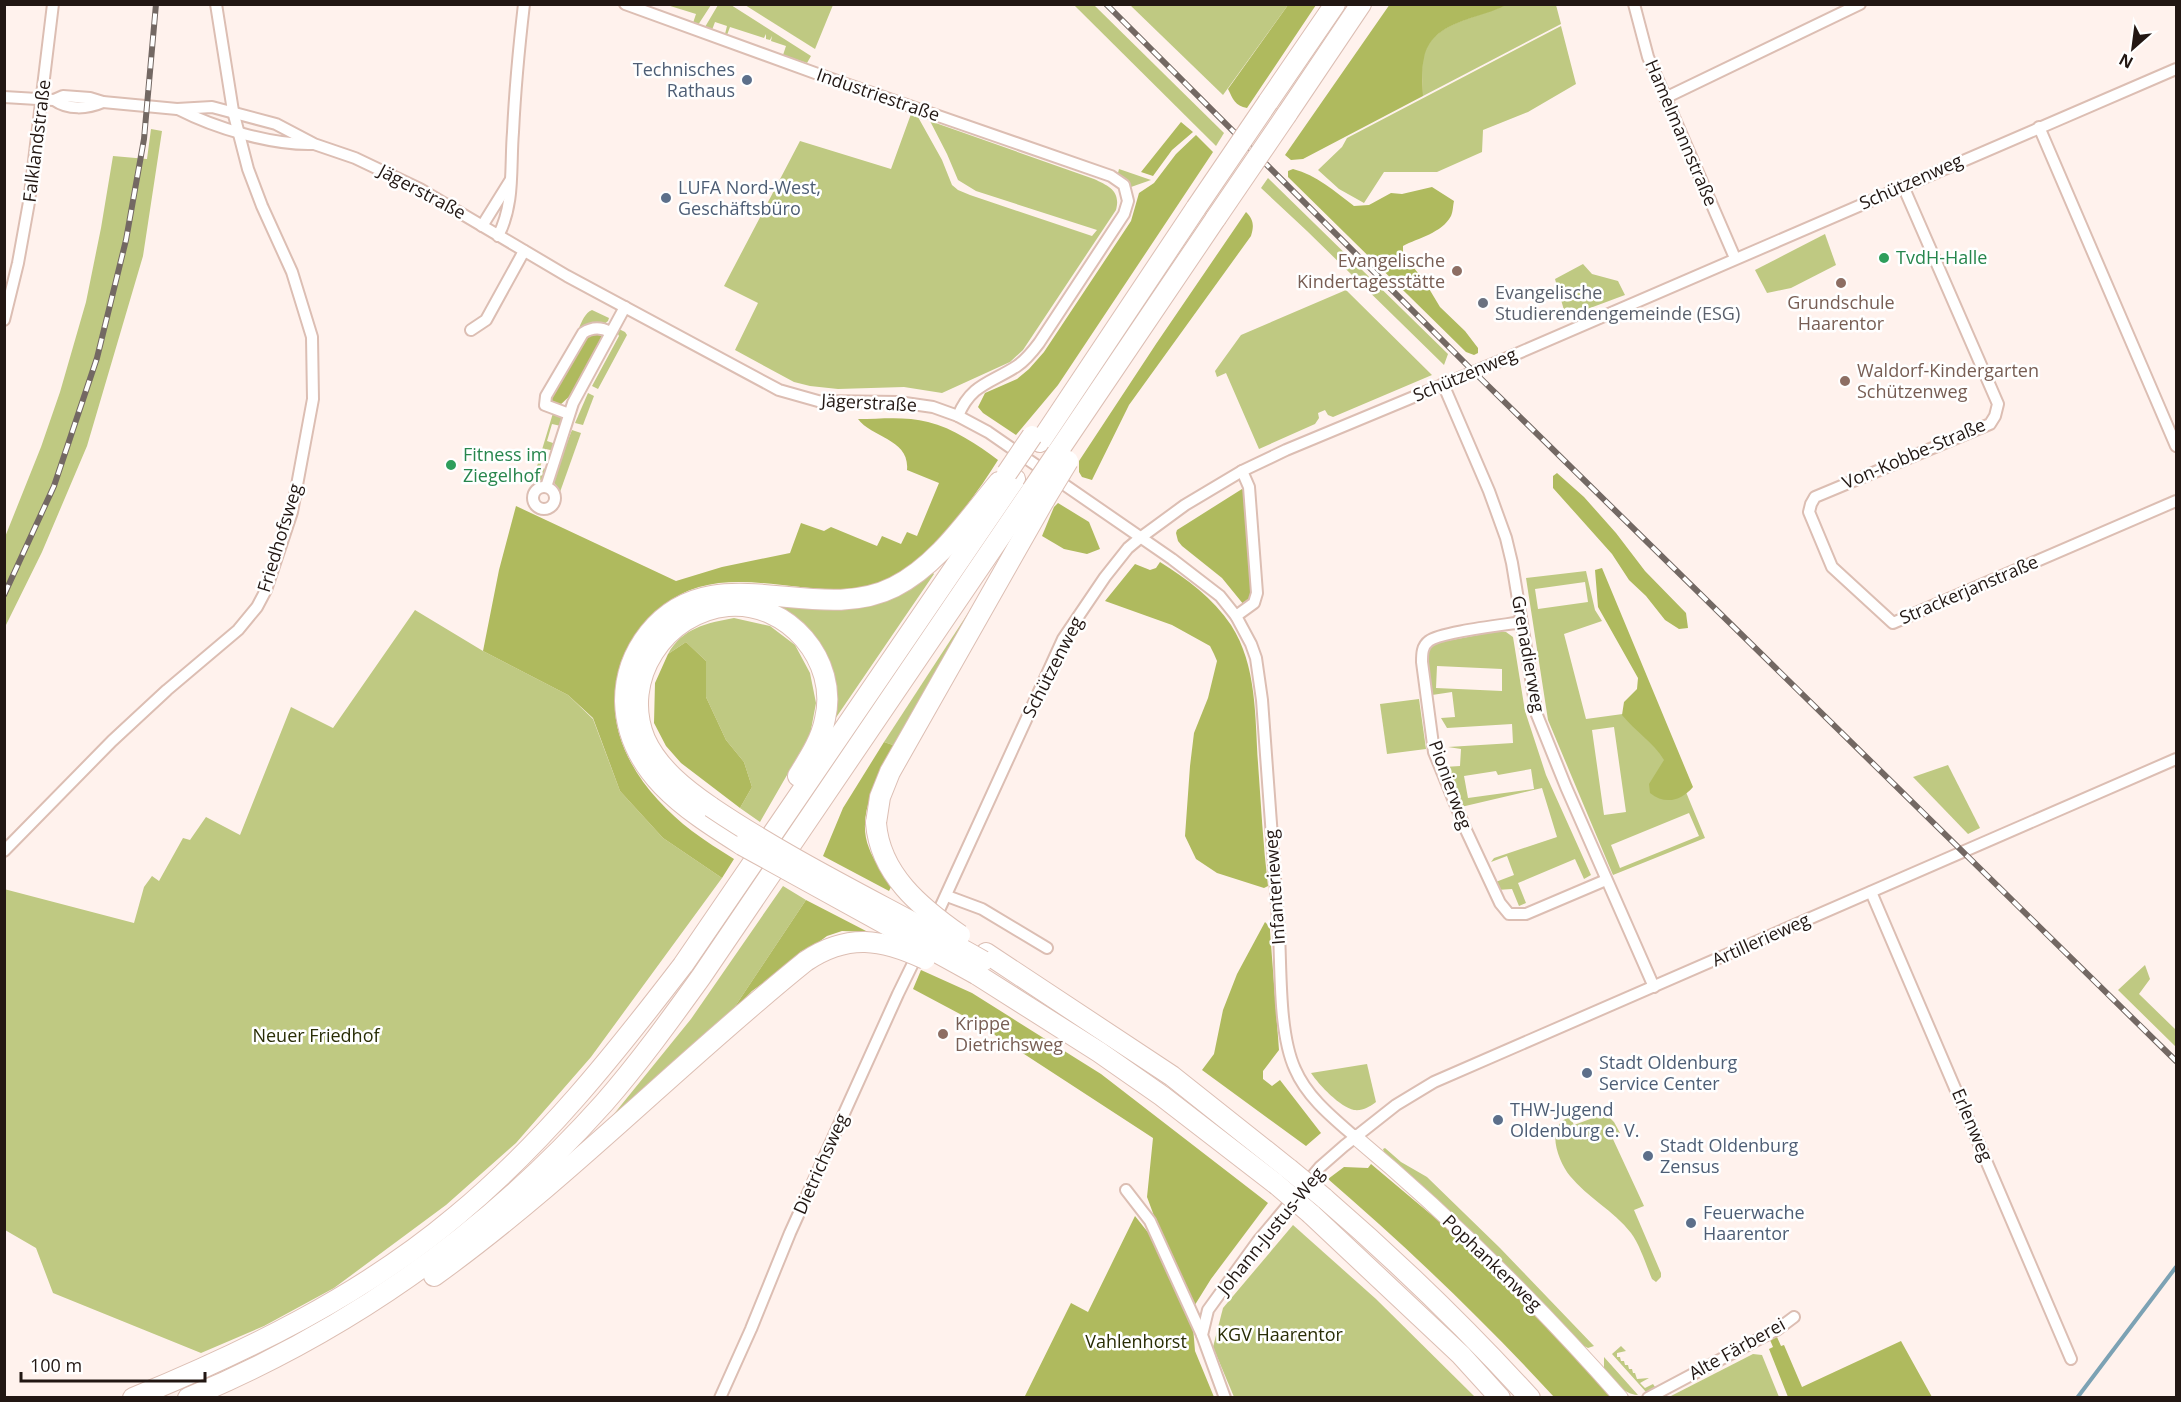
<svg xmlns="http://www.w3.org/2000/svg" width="2181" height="1402" font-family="'Open Sans',sans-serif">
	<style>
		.green { fill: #bfc982; fill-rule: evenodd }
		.forest { fill: #afba5e }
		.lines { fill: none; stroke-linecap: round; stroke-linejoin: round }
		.stream { stroke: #7ca2b4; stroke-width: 4 }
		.minor-casing { stroke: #dcbeb3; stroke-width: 14 }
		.tertiary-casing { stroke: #dcbeb3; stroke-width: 16 }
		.motorway-casing { stroke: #dcbeb3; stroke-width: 22 }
		.minor { stroke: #fff; stroke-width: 10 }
		.tertiary { stroke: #fff; stroke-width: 14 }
		.motorway { stroke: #fff; stroke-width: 20 }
		.rail-casing { stroke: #736863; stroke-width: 6 }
		.rail { stroke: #fff; stroke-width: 4; stroke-dasharray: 11; stroke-linecap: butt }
		.motorway-bridge-casing { stroke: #dcbeb3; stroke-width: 22; stroke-linecap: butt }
		.motorway-bridge { stroke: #fff; stroke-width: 20 }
		.service-dot { fill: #5c6f8a; stroke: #fff; stroke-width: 2 }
		.leisure-dot { fill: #2e9e5b; stroke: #fff; stroke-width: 2 }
		.education-dot { fill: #8d6e63; stroke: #fff; stroke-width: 2 }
		.worship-dot { fill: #6b7280; stroke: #fff; stroke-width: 2 }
		.labels { text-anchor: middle; stroke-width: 5; stroke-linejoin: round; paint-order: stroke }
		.service-label { font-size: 18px; fill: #4e5e75; stroke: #fff; text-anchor: start }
		.street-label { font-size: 18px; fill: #221713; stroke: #fff }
		.leisure-label { font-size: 18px; fill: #27864d; stroke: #fff; text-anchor: start }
		.education-label { font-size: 18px; fill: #785e54; stroke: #fff; text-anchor: start }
		.worship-label { font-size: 18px; fill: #5b616d; stroke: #fff; text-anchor: start }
		.park-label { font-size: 18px; fill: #292d05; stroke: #fff }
	</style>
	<rect width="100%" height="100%" fill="#fff2ed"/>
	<g class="green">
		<polygon points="667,5 711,5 698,25 693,23 696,14"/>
		<polygon points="718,5 731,5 811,56 807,63 783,55 786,46 771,41 772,36 770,40 766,39 766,34 764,38 730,27 727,35 725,34 727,26 715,22 712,30 705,27"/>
		<polygon points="745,5 833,5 815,49"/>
		<polygon points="1074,5 1094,5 1224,133 1216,146"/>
		<polygon points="1130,5 1288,5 1223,95"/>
		<path d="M 1505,5 L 1556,5 L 1561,24 L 1423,96 C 1423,84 1421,70 1423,58 C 1431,21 1477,19 1505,5 Z"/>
		<polygon points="1561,26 1576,84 1528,112 1483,130 1482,152 1437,172 1384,172 1364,203 1339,189 1318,170 1342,147 1347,138"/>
		<path d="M 911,114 L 918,117 L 942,160 L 952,185 L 958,190 L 970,195 L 1092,236 L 1097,230 L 976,191 L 958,180 L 947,154 L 930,121 L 1094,179 C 1109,186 1121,191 1116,210 L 1023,350 L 1010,362 L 942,393 L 904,387 L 838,389 L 810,386 L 794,382 L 735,350 L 758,303 L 724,286 L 800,141 L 891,169 Z"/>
		<polygon points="151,129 162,131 143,256 87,446 42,552 5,627 5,537 41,447 60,392 86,302 101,228 113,156 147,159"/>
		<polygon points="1119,169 1151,180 1131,187 1118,173"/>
		<polygon points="1268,178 1448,354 1444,365 1307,231 1261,188"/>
		<polygon points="1825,234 1836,265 1791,288 1767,293 1755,270"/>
		<polygon points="1583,264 1592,274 1618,281 1625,295 1566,317 1555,279"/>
		<polygon points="1346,290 1432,375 1333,417 1328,415 1325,410 1318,413 1319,418 1315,424 1259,449 1226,373 1217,377 1215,371 1241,335"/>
		<path d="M 592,310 L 609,318 L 608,321 L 603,325 L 580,329 L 579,328 C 582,321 585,313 592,310 Z"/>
		<polygon points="619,329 625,332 627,335 598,389 592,386 619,336 617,332"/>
		<polygon points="588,393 594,396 583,425 575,423"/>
		<polygon points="553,413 564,418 561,426 552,424 547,441 556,444 554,451 546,449 540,467 548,470 543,479 532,483"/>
		<polygon points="572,430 581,433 560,492 553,481 553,478"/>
		<polygon points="1002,561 896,746 884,742"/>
		<polygon points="930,570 934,574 833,722 829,667 753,602 822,609 860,607"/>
		<path d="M 1586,571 L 1595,610 L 1602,621 L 1564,634 L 1586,719 L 1652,710 L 1705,838 L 1613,875 L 1548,720 L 1526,578 ZM 1585,582 L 1588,602 L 1538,609 L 1535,589 ZM 1614,727 L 1626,812 L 1604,815 L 1592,730 ZM 1689,813 L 1699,836 L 1620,868 L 1611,845 Z"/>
		<polygon points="415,610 483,651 568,695 593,719 620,791 663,838 722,878 591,1057 516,1143 446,1205 334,1288 264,1326 201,1353 53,1293 36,1248 5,1230 4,889 134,923 144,887 152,876 159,881 183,838 190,840 206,817 240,835 291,707 333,728"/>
		<path d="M 734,618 L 770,626 L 795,645 L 810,673 L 816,703 L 810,735 L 760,822 L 740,808 L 752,787 L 744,762 L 726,740 L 706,697 L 706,661 L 686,642 L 668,654 C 682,628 707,623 734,618 Z"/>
		<path d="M 1499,631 L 1506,632 L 1513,637 L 1525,711 L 1546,775 L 1591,875 L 1584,879 L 1575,859 L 1518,883 L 1526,903 L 1519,906 L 1512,889 L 1497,890 L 1493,883 L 1514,875 L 1507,856 L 1491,862 L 1494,858 L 1557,837 L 1542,788 L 1461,807 L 1444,767 L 1460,766 L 1461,749 L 1448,747 L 1513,743 L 1512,724 L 1447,728 L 1441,718 L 1455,717 L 1452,692 L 1432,695 L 1427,655 L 1430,648 L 1436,643 ZM 1437,666 L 1502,669 L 1502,691 L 1436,688 ZM 1531,769 L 1534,789 L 1468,798 L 1464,776 L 1496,771 L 1498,775 Z"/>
		<polygon points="1419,699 1426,749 1387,754 1380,704"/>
		<polygon points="1948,765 1980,828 1968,834 1913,777"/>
		<polygon points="783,886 806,900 730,1014 605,1125 691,1019"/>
		<polygon points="2145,965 2150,979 2139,994 2176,1030 2176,1047 2118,990"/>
		<path d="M 1367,1064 L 1376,1102 C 1369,1107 1363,1111 1354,1110 C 1340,1107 1319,1085 1311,1073 Z"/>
		<path d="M 1601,1115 L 1607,1115 L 1614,1122 L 1620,1133 L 1612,1137 L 1644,1206 L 1634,1210 L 1661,1273 L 1661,1277 L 1656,1282 L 1652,1279 C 1646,1265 1640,1245 1631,1233 C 1614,1211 1587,1197 1570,1176 C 1558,1161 1544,1125 1570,1117 L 1574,1125 Z"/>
		<path d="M 1385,1148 L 1401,1162 L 1427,1177 L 1500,1248 L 1594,1346 L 1588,1348 L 1582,1345 C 1519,1278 1454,1212 1384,1152 L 1383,1149 Z"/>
		<polygon points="1293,1225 1376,1299 1475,1397 1234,1397 1213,1347 1223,1308"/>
		<polygon points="1621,1346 1626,1351 1617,1353 1617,1357 1620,1357 1621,1361 1624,1361 1625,1365 1628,1365 1629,1369 1632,1369 1633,1373 1635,1373 1637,1379 1649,1378 1640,1383 1645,1388 1653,1384 1655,1387 1646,1392 1612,1354"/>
		<polygon points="1753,1354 1762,1355 1779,1397 1669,1397"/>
		<path d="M 1604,1357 L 1638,1395 C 1622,1394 1614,1380 1604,1369 Z"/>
	</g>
	<g class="forest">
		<path d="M 1390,4 L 1506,5 C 1478,20 1432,20 1424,58 C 1421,70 1423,84 1423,96 L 1303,159 L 1291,160 L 1285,155 Z"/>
		<path d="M 1288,5 L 1316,5 L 1247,108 C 1235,106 1233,99 1228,89 Z"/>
		<polygon points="1181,122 1193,132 1172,150 1153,176 1141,172"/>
		<polygon points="1196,135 1213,152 1058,385 1016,435 983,413 978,407 985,393 1017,379 1029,369 1044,352 1131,221 1139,193 1154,183 1176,154"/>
		<path d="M 1293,169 C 1317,175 1334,191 1354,206 L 1369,205 L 1391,193 L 1402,194 L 1432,187 L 1454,201 C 1453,205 1453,212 1451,216 C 1442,233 1418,238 1403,246 L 1403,254 L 1425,282 L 1440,307 L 1465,331 L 1478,348 L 1478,353 L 1474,355 L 1466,352 L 1288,177 L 1288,171 Z"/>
		<path d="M 1246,212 C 1254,220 1254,226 1251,236 L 1129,405 L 1092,480 L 1082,477 L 1079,472 L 1079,461 L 1156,344 Z"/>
		<polygon points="591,332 603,334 603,336 573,393 559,406 548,401 573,357"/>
		<path d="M 858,419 C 881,419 906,416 928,422 C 953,428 978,445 998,460 C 975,497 926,565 884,581 C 824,604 760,570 699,587 C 671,595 649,615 633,639 C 621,655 616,675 615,695 C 611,750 650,799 692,831 C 705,841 720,850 734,859 L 722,878 L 663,838 L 620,791 L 593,718 L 568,695 L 483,651 L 499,570 L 516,506 L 676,581 L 722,567 L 790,553 L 801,523 L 824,531 L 831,527 L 877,546 L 882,536 L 901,544 L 907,532 L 917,536 L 939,483 L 907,470 C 910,439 872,438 858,419 Z"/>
		<polygon points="1557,473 1584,497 1616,533 1645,571 1686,613 1688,628 1679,629 1665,620 1646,596 1629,580 1612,554 1553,488 1553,476"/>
		<polygon points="1242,489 1244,491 1252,594 1249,601 1244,605 1222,578 1182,546 1178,541 1176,533 1177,530"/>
		<polygon points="1058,503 1089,522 1100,549 1087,554 1064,549 1042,536 1054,507"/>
		<path d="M 1160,562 C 1187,579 1213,598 1231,625 C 1257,665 1255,717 1258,763 C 1261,804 1263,845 1268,886 L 1264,888 L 1217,873 L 1196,859 L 1185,836 L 1190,766 L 1194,733 L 1208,698 L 1217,661 L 1214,654 L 1210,646 L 1172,625 L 1105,601 L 1135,564 L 1150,570 L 1156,568 Z"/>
		<path d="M 1602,568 L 1693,787 C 1681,801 1665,805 1650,793 L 1649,784 L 1664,760 C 1654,743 1635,731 1622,715 L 1624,702 L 1637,689 L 1638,678 L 1598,607 L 1595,570 Z"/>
		<polygon points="686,642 706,661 706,697 726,740 744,762 752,787 740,808 681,763 666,746 654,723 655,683 668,654"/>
		<path d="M 884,742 L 896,746 C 880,775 855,813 869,848 C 873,861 885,873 892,885 L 889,891 L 823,856 L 843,808 Z"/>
		<polygon points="806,900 868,932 842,931 827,936 752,991 730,1014"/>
		<polygon points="1265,922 1270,927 1270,931 1279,1050 1263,1071 1263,1079 1272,1086 1280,1080 1321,1133 1306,1146 1202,1070 1214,1054 1223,1010 1237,974"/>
		<polygon points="921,970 972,993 1101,1074 1268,1203 1211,1279 1193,1308 1166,1248 1147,1197 1153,1138 975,1022 913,989"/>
		<path d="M 1371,1164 L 1459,1238 L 1545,1325 L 1611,1397 L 1554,1397 C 1483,1320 1408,1248 1328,1179 L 1344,1167 L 1368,1168 Z"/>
		<polygon points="1135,1216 1154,1240 1193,1327 1195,1351 1214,1397 1024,1398 1071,1303 1088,1312"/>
		<polygon points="1777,1337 1781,1346 1784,1345 1802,1387 1901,1341 1932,1397 1788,1397 1769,1349 1773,1347 1770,1340"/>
	</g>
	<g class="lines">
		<polyline class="stream" points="2077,1398 2176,1267"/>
		<g class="minor-casing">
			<g id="minor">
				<path d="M 625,4 L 826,77 L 1111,176 L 1124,185 L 1128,201 L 1124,214 L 1039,343 C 1033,351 1026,360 1017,366 C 991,383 971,384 958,416"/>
				<polyline points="1634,4 1648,57 1735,258"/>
				<path d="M 4,97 L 54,100 L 63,96 L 90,98 L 103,102 L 177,109 L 212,107 L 276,124 L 314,144 L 355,158 L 420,189 L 567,276 L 779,390 L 818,401 L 898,402 L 933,407 L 958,416 L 988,432 L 1172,559 L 1220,596 L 1236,616 L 1251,644 L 1256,658 L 1262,700 C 1267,778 1274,855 1279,933 C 1281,972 1279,1034 1295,1069 C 1307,1097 1332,1117 1355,1137"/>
				<polyline points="1665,98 1860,4"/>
				<path d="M 54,100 C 68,110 87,109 103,102"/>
				<path d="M 178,109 C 215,128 271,145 312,144"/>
				<polyline points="2039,127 2176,446"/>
				<polyline points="1903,186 1998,404 1995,416 1990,424 1815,497 1811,504 1809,512 1832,567 1893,623 2176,501"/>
				<polyline points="482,226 510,181"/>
				<path d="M 498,236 C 515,204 510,167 513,132 C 515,90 519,47 524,4"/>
				<polyline points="4,320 18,263 29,202 53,4"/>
				<polyline points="471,330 486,320 524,251"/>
				<polyline points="1443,384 1489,491 1506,538 1512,563 1537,715 1566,787 1654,987"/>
				<path d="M 569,414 L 545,405 L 546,396 L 583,333 C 592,327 601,327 610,332"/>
				<polyline points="546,487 573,403 625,307"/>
				<circle cx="544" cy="498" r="11"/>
				<polyline points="1236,616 1254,603 1257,593 1249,487 1242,471"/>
				<path d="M 1522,622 C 1504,625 1440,632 1429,641 C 1422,646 1422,654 1422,662 L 1434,752 L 1465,828 L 1500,903 L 1509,914 L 1526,914 L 1606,880"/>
				<polyline points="4,851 112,741 167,690 238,630 257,607 266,590 292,512 313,399 312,337 292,272 262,206 248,169 233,111 216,4"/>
				<polyline points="1871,892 2071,1359"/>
				<polyline points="947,896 982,909 1047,948"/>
				<polyline points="934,921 1063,639 1105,577 1128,548 1140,538 1185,505 1242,471 1286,450 1500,361 2176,69"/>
				<polyline points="1126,1190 1150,1221 1202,1335"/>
				<polyline points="720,1398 751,1329 790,1233 898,994 919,951"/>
				<polyline points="1225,1398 1202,1335 1208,1310 1258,1241 1320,1167 1344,1146 1396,1105 1434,1082 2176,759"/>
				<polyline points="1648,1398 1778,1329 1794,1317"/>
			</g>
		</g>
		<g class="tertiary-casing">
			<path id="tertiary" d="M 1355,1137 C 1451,1217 1538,1304 1621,1398"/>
		</g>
		<g class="motorway-casing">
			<g id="motorway">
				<polyline points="1268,102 1335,4"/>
				<polyline points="1287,114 1361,4"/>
				<polyline points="1040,442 1196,208"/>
				<polyline points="1057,453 1216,218"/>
				<path d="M 711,807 C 685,789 658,768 645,739 C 620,679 665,612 728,606 C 788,601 839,661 825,719 C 821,740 809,758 798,776"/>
				<polyline points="876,823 880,797 890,772 1045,499"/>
				<path d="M 742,845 C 687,810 627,773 625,701 C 625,676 634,652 649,633 C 713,553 815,627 894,587 C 938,565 968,519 999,482"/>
				<polyline points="986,953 1172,1076 1289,1169"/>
				<polyline points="976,974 1099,1052 1162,1096 1276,1184"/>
				<path d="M 1324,1198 C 1397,1261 1465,1327 1530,1398"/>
				<polyline points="1311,1214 1461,1355 1500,1398"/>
				<path d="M 434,1276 C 566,1181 679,1063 806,961"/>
				<path d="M 133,1398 C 247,1351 361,1296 456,1216 C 544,1143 614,1055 683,965 L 1015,479"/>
				<path d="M 188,1398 C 348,1331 488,1233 604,1103 C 639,1063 670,1020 701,977 L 1032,490"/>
			</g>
		</g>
		<use href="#minor" class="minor"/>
		<use href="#tertiary" class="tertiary"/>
		<use href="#motorway" class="motorway"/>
		<g class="rail-casing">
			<g id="rail">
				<polyline points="1106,4 1473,371 2176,1061"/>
				<polyline points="4,595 54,486 97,358 126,240 144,139 156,4"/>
			</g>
		</g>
		<use href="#rail" class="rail"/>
		<g class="motorway-bridge-casing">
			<g id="motorway-bridge">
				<polyline points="1196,208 1268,102"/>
				<polyline points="1216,218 1287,114"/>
				<polyline points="1007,473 1032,436"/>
				<polyline points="1032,490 1057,453"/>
				<polyline points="1045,499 1068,461"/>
				<path d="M 711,807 C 797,865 892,909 983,961"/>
				<path d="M 876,823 C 880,874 920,907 960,935"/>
				<polyline points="742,845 976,974"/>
				<path d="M 806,961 C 848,933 882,939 925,959"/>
				<polyline points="1289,1169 1324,1198"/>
				<polyline points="1276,1184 1311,1214"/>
			</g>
		</g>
		<use href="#motorway-bridge" class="motorway-bridge"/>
	</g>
	<g class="service-dot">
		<circle cx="747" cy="80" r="6"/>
		<circle cx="666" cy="198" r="6"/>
		<circle cx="1587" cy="1073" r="6"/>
		<circle cx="1498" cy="1120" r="6"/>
		<circle cx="1648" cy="1156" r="6"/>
		<circle cx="1691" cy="1223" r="6"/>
	</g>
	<g class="leisure-dot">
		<circle cx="1884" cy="258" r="6"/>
		<circle cx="451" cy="465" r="6"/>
	</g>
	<g class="education-dot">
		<circle cx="1457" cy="271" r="6"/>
		<circle cx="1841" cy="283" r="6"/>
		<circle cx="1845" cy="381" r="6"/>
		<circle cx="943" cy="1034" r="6"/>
	</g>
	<circle class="worship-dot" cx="1483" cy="303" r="6"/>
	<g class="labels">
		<g class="service-label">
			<text x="735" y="76" text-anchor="end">Technisches<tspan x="735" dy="21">Rathaus</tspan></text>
			<text x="678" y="194">LUFA Nord-West,<tspan x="678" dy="21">Geschäftsbüro</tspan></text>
			<text x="1599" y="1069">Stadt Oldenburg<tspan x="1599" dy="21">Service Center</tspan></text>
			<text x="1510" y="1116">THW-Jugend<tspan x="1510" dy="21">Oldenburg e. V.</tspan></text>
			<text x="1660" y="1152">Stadt Oldenburg<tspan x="1660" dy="21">Zensus</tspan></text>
			<text x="1703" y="1219">Feuerwache<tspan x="1703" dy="21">Haarentor</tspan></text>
		</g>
		<g class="street-label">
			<text transform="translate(878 95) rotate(19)" y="6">Industriestraße</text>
			<text transform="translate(1681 133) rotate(67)" y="6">Hamelmannstraße</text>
			<text transform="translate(37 141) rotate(-83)" y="6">Falklandstraße</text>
			<text transform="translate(1911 182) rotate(-24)" y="6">Schützenweg</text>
			<text transform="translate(422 192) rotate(28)" y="6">Jägerstraße</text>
			<text transform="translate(1465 375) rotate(-23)" y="6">Schützenweg</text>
			<text transform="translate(869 403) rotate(3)" y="6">Jägerstraße</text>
			<text transform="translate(1914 454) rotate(-23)" y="6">Von-Kobbe-Straße</text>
			<text transform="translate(280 538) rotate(-73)" y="6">Friedhofsweg</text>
			<text transform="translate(1969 590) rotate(-23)" y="6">Strackerjanstraße</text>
			<text transform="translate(1528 654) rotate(80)" y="6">Grenadierweg</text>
			<text transform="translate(1053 667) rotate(-63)" y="6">Schützenweg</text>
			<text transform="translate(1450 785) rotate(70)" y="6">Pionierweg</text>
			<text transform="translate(1275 887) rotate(-94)" y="6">Infanterieweg</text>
			<text transform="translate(1761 940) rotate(-24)" y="6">Artillerieweg</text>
			<text transform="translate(1972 1125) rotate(67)" y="6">Erlenweg</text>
			<text transform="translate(821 1164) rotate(-66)" y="6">Dietrichsweg</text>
			<text transform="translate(1271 1231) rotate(-51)" y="6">Johann-Justus-Weg</text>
			<text transform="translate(1492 1263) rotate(44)" y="6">Pophankenweg</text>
			<text transform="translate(1737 1349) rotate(-29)" y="6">Alte Färberei</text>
		</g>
		<g class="leisure-label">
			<text x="1896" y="264">TvdH-Halle</text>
			<text x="463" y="461">Fitness im<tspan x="463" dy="21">Ziegelhof</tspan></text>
		</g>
		<g class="education-label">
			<text x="1445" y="267" text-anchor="end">Evangelische<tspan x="1445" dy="21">Kindertagesstätte</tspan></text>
			<text x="1841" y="309" text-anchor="middle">Grundschule<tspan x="1841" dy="21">Haarentor</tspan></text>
			<text x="1857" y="377">Waldorf-Kindergarten<tspan x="1857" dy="21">Schützenweg</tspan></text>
			<text x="955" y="1030">Krippe<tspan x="955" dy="21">Dietrichsweg</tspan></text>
		</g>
		<g class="worship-label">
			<text x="1495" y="299">Evangelische<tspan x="1495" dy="21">Studierendengemeinde (ESG)</tspan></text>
		</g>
		<g class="park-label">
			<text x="316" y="1042">Neuer Friedhof</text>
			<text x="1280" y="1341">KGV Haarentor</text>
			<text x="1136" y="1348">Vahlenhorst</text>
		</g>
	</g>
	<rect width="2181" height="1402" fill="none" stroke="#221713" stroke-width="12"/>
	<g transform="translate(2133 48) rotate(208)" stroke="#ffffff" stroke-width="4.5" paint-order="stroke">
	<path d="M0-4.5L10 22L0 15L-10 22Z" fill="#221713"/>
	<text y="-9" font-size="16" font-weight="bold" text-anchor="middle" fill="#221713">N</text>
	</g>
	<path d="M21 1372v9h184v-9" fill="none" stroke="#221713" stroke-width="3"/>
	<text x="30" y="1372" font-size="18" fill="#221713" stroke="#ffffff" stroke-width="4.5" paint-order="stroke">100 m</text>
</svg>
